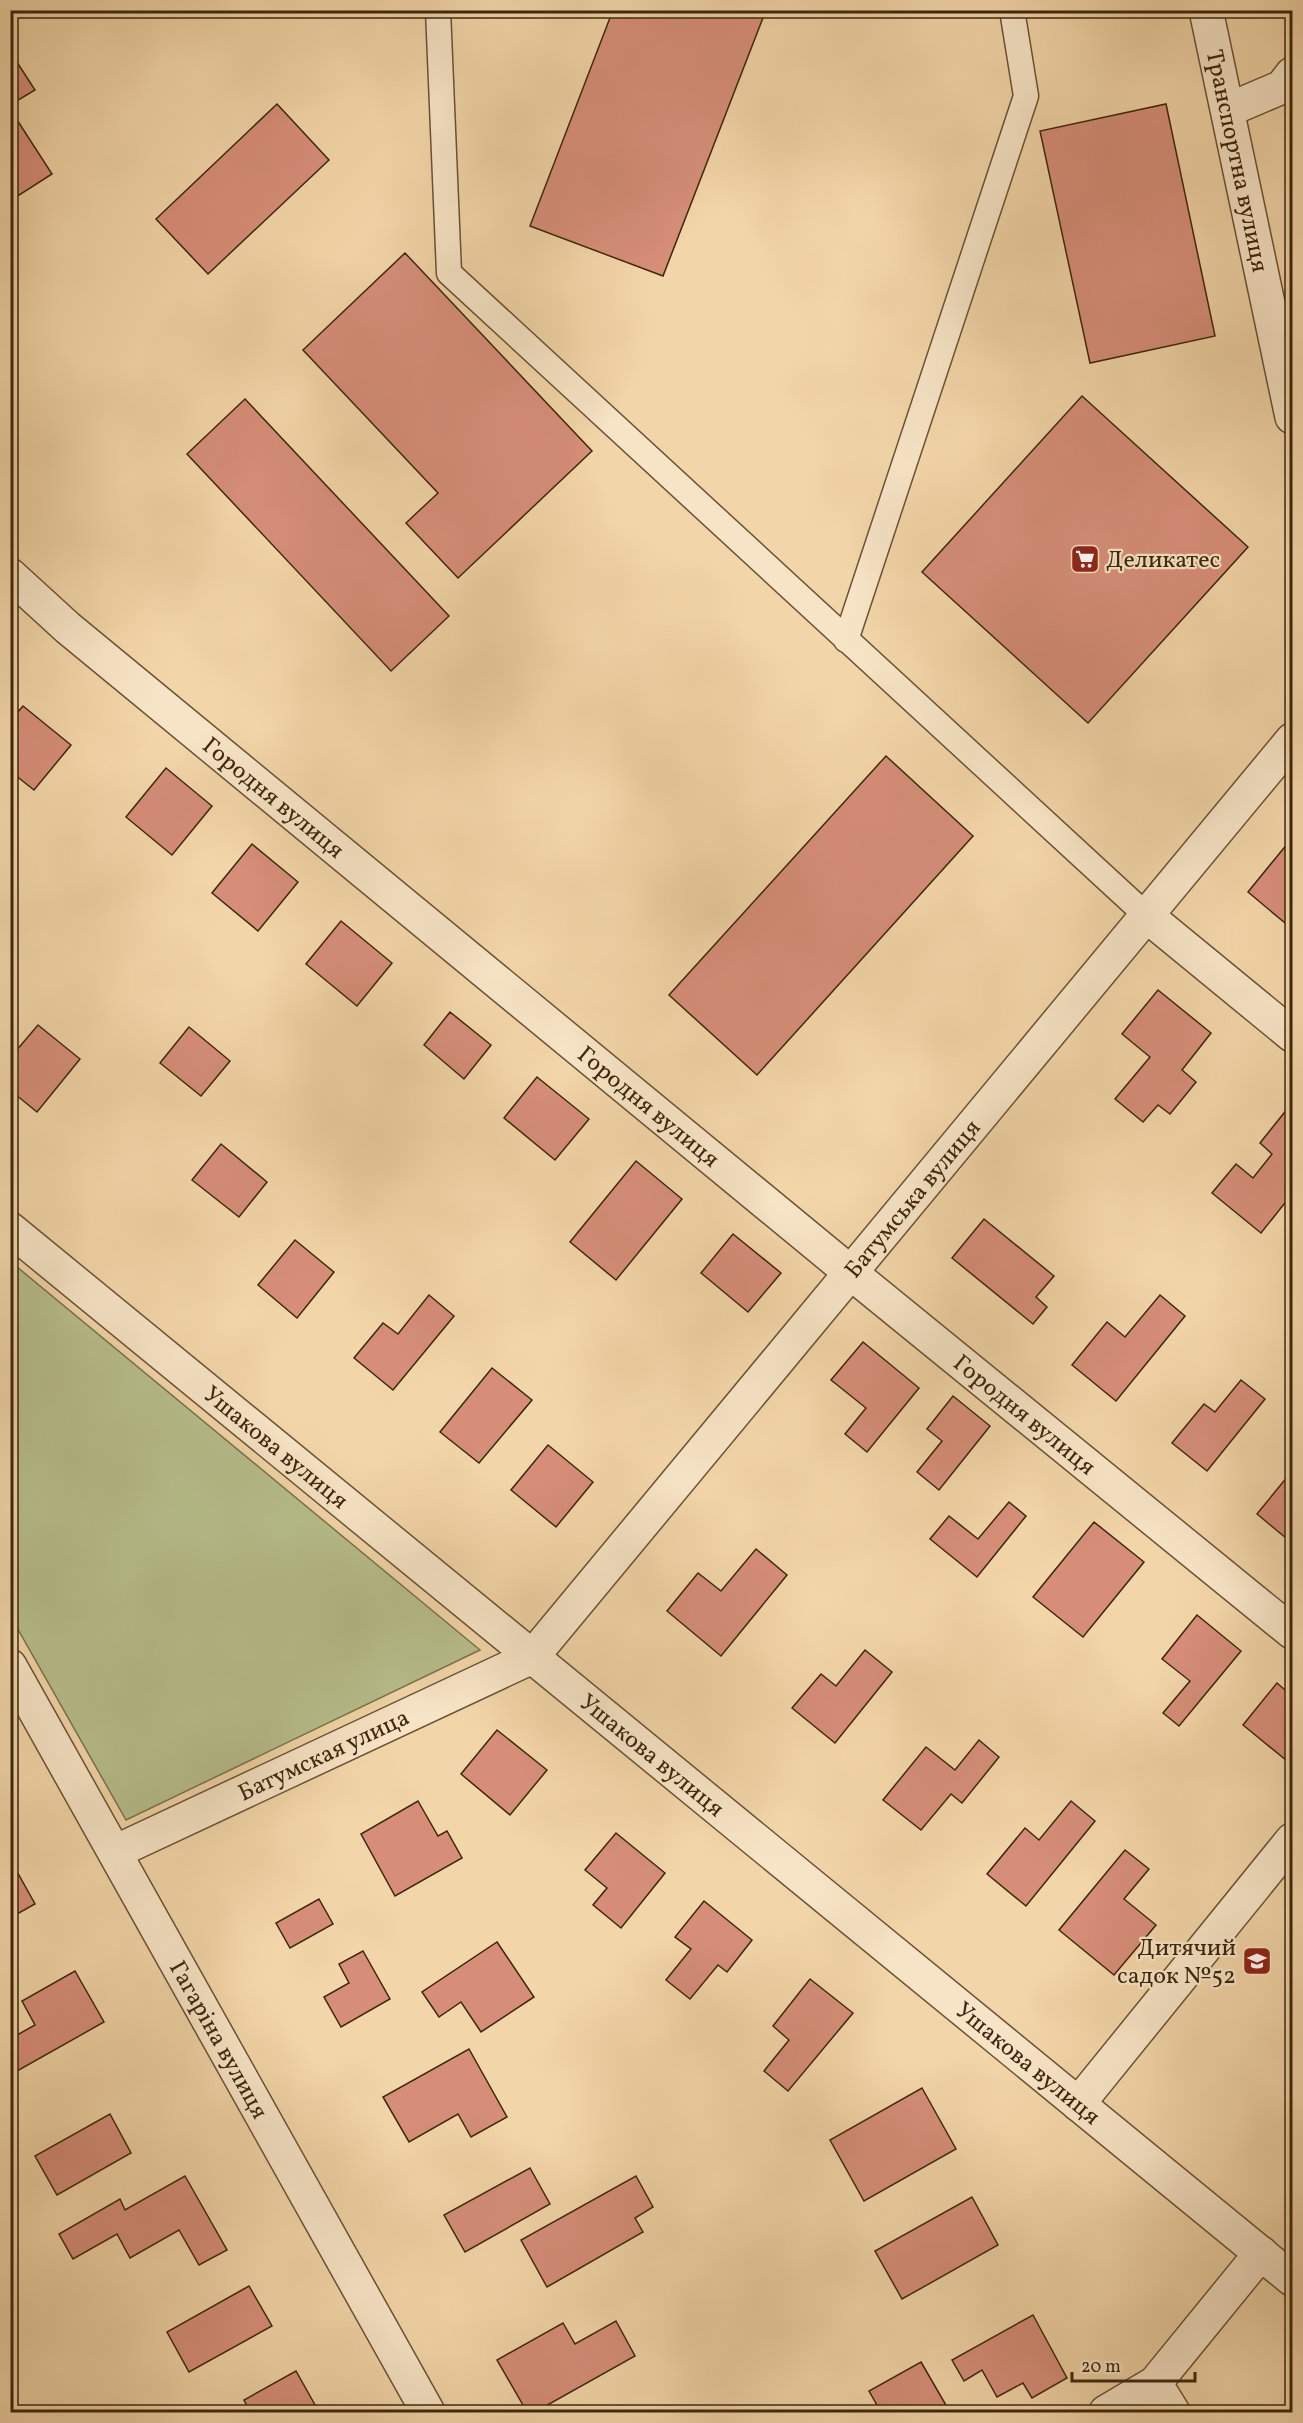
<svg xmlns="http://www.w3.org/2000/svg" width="1303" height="2423" font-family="Vollkorn,serif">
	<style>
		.green { fill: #b6be8b; stroke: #7a724c; stroke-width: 1.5 }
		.building { fill: #d68e79; stroke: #3d270e; stroke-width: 1.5 }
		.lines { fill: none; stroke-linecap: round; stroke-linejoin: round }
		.service-casing { stroke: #6a5234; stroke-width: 27 }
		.minor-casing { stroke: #6a5234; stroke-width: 36 }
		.tertiary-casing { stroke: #6a5234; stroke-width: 36 }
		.service { stroke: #f7e4c6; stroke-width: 24 }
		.minor { stroke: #f7e4c6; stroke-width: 33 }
		.tertiary { stroke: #f7e4c6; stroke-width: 33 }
		.labels { text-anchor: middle; stroke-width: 4.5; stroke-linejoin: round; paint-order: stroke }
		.street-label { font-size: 24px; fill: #3d270e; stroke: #f7e4c6 }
		.poi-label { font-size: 24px; fill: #3d270e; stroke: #f7e4c6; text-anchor: start }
	</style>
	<rect width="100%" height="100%" fill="#f2d5a8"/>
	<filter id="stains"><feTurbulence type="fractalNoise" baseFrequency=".00333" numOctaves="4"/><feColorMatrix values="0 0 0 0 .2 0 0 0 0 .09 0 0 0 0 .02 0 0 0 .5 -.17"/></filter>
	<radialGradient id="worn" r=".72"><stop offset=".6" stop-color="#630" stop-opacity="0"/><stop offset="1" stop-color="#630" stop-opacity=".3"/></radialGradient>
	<polygon class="green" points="11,1262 480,1650 126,1820 11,1617"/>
	<g class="building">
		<polygon points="613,10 766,10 663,276 530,226"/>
		<polygon points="13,56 35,90 10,105 10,57"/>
		<polygon points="277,104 329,160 208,274 156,219"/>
		<polygon points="1166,104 1215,336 1090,363 1040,131"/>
		<polygon points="10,109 52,174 13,199 10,195"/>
		<polygon points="405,253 592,451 458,578 406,523 438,493 303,350"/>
		<polygon points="1082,396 1248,547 1088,723 922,572"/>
		<polygon points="245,399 449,616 391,671 187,454"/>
		<polygon points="23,706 71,745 34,790 10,771 10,721"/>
		<polygon points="886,756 973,836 757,1075 669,995"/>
		<polygon points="166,768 212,806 172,855 126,817"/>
		<polygon points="1292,838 1292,914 1285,923 1248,892"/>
		<polygon points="252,844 298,882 258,931 212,893"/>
		<polygon points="341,921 392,963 357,1006 306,964"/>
		<polygon points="1158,990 1211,1033 1182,1070 1196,1082 1170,1114 1158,1105 1143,1122 1115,1099 1150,1057 1122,1034"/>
		<polygon points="450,1012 491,1045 464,1079 424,1045"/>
		<polygon points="38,1025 80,1059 37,1112 10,1090 10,1058"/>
		<polygon points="189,1027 230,1061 201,1096 160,1063"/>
		<polygon points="537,1077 589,1119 555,1160 504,1118"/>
		<polygon points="1292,1103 1292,1194 1261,1233 1212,1193 1236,1164 1253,1178 1272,1154 1260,1143"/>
		<polygon points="221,1144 267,1182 239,1217 192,1180"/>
		<polygon points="636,1161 682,1199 616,1280 570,1242"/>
		<polygon points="984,1219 1054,1276 1036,1297 1047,1307 1033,1324 952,1258"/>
		<polygon points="733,1234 781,1273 748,1312 701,1273"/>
		<polygon points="295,1240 334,1272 297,1318 258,1285"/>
		<polygon points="429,1295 454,1316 393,1390 354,1358 383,1323 398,1334"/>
		<polygon points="1160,1295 1185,1316 1116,1401 1072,1365 1107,1322 1125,1337"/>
		<polygon points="863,1342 919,1388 867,1452 845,1434 866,1408 831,1380"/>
		<polygon points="492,1368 532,1400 479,1463 440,1432"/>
		<polygon points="1241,1380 1265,1399 1207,1471 1172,1443 1204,1404 1215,1412"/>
		<polygon points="953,1396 990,1426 939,1490 917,1472 942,1441 927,1429"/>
		<polygon points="548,1445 593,1482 556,1527 511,1490"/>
		<polygon points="1292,1471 1292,1543 1257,1514"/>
		<polygon points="1009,1502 1026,1516 977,1577 930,1539 949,1516 978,1539"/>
		<polygon points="1094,1522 1144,1562 1083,1637 1033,1597"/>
		<polygon points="756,1549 787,1575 721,1656 667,1611 698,1573 721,1591"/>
		<polygon points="1197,1615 1241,1651 1179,1726 1163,1713 1190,1681 1162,1659"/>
		<polygon points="865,1650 892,1672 835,1743 792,1708 821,1674 836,1686"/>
		<polygon points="1277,1683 1292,1696 1292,1765 1243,1725"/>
		<polygon points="497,1730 547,1770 510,1815 461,1774"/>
		<polygon points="979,1740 999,1757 962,1803 951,1794 921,1830 883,1800 926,1747 955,1770"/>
		<polygon points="418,1801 438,1836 447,1831 462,1858 395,1896 361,1834"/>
		<polygon points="1071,1801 1095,1821 1026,1906 987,1874 1025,1828 1039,1840"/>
		<polygon points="616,1833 665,1873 621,1928 593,1905 607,1888 585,1870"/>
		<polygon points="1125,1850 1149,1869 1124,1899 1156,1925 1114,1975 1059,1930"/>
		<polygon points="10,1859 35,1904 10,1918"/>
		<polygon points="319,1899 333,1924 290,1948 276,1923"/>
		<polygon points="704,1901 752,1940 727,1972 718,1965 690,1999 666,1980 691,1949 675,1937"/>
		<polygon points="497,1942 534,1997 481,2032 461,2002 439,2017 422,1992"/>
		<polygon points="363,1951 390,1999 341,2027 324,1997 349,1983 339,1964"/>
		<polygon points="75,1971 104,2022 10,2075 10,2039 35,2025 22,2001"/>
		<polygon points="810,1979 853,2013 788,2091 764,2071 789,2040 773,2026"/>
		<polygon points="469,2049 507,2117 471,2137 458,2114 409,2142 383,2097"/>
		<polygon points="922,2088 956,2149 864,2201 830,2140"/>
		<polygon points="110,2114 131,2153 57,2195 35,2156"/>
		<polygon points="530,2168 550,2204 465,2252 444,2215"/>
		<polygon points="185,2176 227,2250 199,2265 179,2230 130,2258 117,2234 73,2259 59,2234 120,2199 125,2210"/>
		<polygon points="636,2176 653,2207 635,2218 643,2232 547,2287 521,2240"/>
		<polygon points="972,2197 998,2245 902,2299 875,2251"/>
		<polygon points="249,2286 272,2326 189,2372 167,2332"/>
		<polygon points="1033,2315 1067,2378 1032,2398 1023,2383 997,2397 982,2370 964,2381 952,2360"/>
		<polygon points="616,2321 635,2356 535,2412 527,2412 497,2360 563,2323 575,2344"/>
		<polygon points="921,2362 950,2412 881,2412 869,2391"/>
		<polygon points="296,2371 319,2412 250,2412 244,2400"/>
	</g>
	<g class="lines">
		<g class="service-casing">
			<g id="service">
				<polyline points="438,10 449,273 1147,916"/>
				<polyline points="846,640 1026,96 1012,10"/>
			</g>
		</g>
		<g class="minor-casing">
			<g id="minor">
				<path id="s1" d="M 1206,10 L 1292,417"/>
				<polyline points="1228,110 1282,87 1292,74"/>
				<path id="s2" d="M 10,575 L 68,628 L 851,1273 L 1292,1632"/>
				<polyline points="1147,916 1292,1035"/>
				<path id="s3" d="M 115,1852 L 532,1657 L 1292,740"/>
				<polyline points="1078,2104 1292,1840"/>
				<polyline points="1155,2383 1173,2412"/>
				<polyline points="1106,2412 1155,2383 1261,2253"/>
			</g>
		</g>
		<g class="tertiary-casing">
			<g id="tertiary">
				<path id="s4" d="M 10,1229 L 1292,2279"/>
				<path id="s5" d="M 10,1666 L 428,2412"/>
			</g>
		</g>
		<use href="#service" class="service"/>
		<use href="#minor" class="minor"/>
		<use href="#tertiary" class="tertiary"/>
	</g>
	<defs>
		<g id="supermarket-square" transform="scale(1.5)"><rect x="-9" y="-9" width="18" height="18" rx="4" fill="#8f2418" stroke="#f7e4c6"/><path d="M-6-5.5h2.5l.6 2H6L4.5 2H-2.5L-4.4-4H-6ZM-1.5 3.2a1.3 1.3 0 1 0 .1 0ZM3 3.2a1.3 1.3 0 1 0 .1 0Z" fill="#fff"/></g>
		<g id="school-square" transform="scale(1.5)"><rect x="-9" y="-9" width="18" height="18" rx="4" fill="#8f2418" stroke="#f7e4c6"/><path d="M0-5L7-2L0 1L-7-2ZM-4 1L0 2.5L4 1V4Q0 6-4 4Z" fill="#fff"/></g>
	</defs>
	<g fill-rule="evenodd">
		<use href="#supermarket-square" x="1085" y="559"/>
		<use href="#school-square" x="1257" y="1961"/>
	</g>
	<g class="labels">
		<g class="street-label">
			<text dy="8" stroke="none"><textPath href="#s1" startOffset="154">Транспортна вулиця</textPath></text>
			<text dy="8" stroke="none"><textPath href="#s2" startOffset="345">Городня вулиця</textPath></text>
			<text dy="8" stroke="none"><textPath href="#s2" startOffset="831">Городня вулиця</textPath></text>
			<text dy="8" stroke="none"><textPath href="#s3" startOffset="1056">Батумська вулиця</textPath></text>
			<text dy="8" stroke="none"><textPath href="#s2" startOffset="1317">Городня вулиця</textPath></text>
			<text dy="8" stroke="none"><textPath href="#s4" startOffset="344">Ушакова вулиця</textPath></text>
			<text dy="8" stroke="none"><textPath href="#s3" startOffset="230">Батумская улица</textPath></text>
			<text dy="8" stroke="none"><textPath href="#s4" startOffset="830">Ушакова вулиця</textPath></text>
			<text dy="8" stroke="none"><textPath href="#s5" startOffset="428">Гагаріна вулиця</textPath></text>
			<text dy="8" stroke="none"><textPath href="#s4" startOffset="1316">Ушакова вулиця</textPath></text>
		</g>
		<g class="poi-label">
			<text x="1106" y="567">Деликатес</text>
			<text x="1236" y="1955" text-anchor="end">Дитячий<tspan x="1236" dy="28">садок №52</tspan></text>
		</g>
	</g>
	<rect width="1303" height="2423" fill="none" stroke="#f2d5a8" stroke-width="36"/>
	<rect x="12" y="12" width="1279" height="2399" fill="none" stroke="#3d270e" stroke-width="3"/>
	<rect x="18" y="18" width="1267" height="2387" fill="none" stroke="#3d270e" stroke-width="1.5"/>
	<path d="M1072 2372v9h123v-9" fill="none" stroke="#3d270e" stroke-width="3"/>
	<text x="1081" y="2372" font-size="18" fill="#3d270e" stroke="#f7e4c6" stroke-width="4.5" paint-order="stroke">20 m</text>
	<rect width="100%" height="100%" filter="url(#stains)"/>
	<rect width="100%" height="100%" fill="url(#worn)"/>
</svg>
